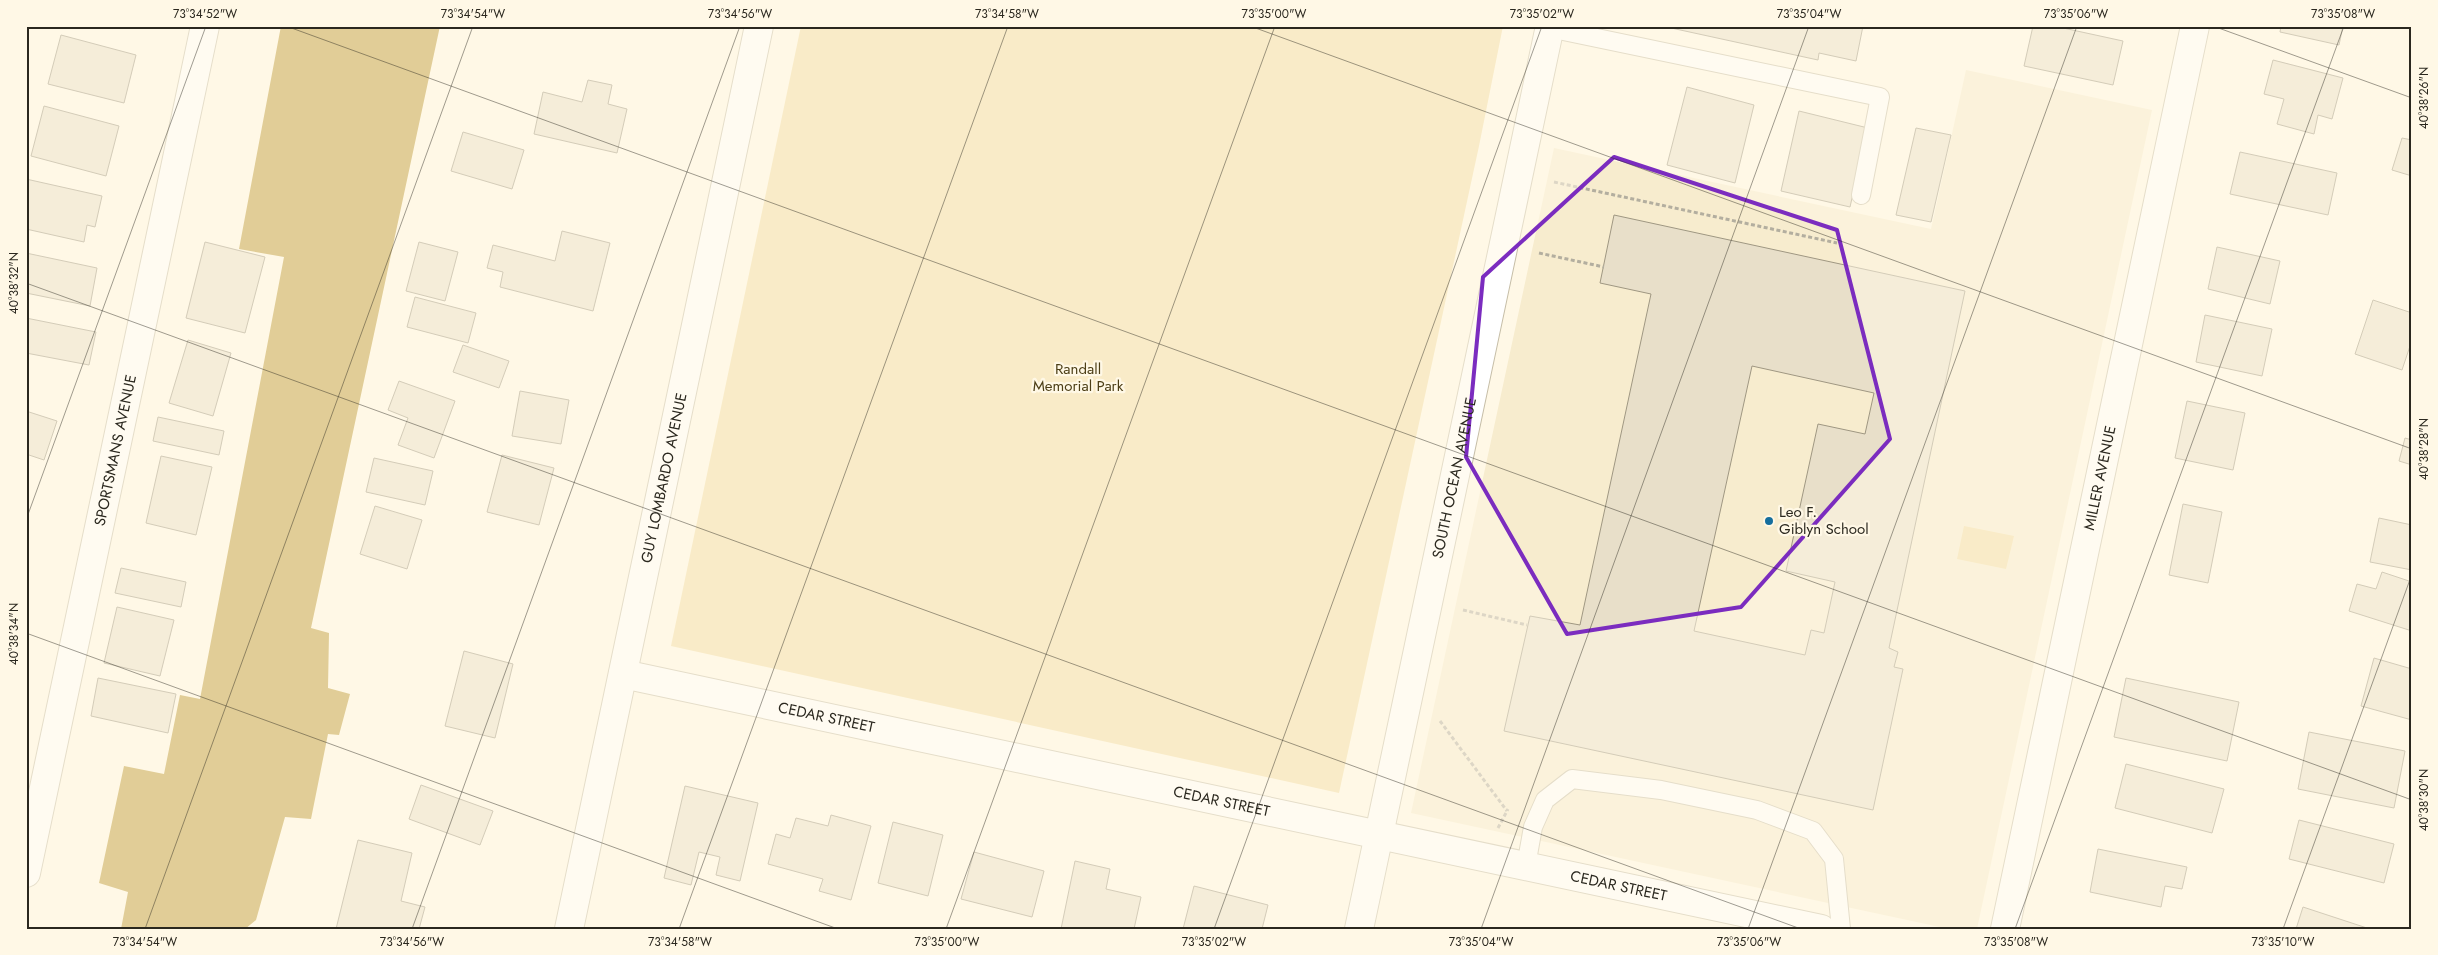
<svg xmlns="http://www.w3.org/2000/svg" width="2438" height="955" font-family="Jost,sans-serif">
	<style>
		.built { fill: #f7ecce }
		.green { fill: #f1dca4 }
		.water { fill: #bc9a38 }
		.building { fill: #e8dfc9; stroke: #9f9782; fill-rule: evenodd }
		.lines { fill: none; stroke-linecap: round; stroke-linejoin: round }
		.service-casing { stroke: #c6bea8; stroke-width: 20 }
		.minor-casing { stroke: #c6bea8; stroke-width: 30 }
		.tertiary-casing { stroke: #c6bea8; stroke-width: 30 }
		.path { stroke: #b3ae9f; stroke-width: 3; stroke-dasharray: 4 2.5; stroke-linecap: butt }
		.service { stroke: #fff; stroke-width: 18 }
		.minor { stroke: #fff; stroke-width: 28 }
		.tertiary { stroke: #fff; stroke-width: 28 }
		.marked { fill: none; stroke: #7b2cbf; stroke-width: 4; stroke-linejoin: round }
		.ticks { fill: none; stroke: #2b281f; stroke-width: 1; stroke-opacity: 0.45 }
		.poi-dot { fill: #156e9d; stroke: #fff8e6; stroke-width: 2 }
		.labels { text-anchor: middle; stroke-width: 4.5; stroke-linejoin: round; paint-order: stroke }
		.park-label { font-size: 15px; fill: #4d3f17; stroke: #fff8e6 }
		.street-label { font-size: 15px; fill: #2b281f; stroke: #fff8e6 }
		.poi-label { font-size: 15px; fill: #2b281f; stroke: #fff8e6; text-anchor: start }
		.neatline { fill: none; stroke: #2b281f; stroke-width: 2 }
		.ticks-label { font-size: 12px; text-anchor: middle; fill: #2b281f }
	</style>
	<rect width="100%" height="100%" fill="#fff8e6"/>
	<polygon class="built" points="1966,70 2152,110 1977,929 1949,929 1411,813 1554,148 1931,229"/>
	<g class="green">
		<polygon points="801,26 1503,26 1479,146 1339,793 671,646"/>
		<polygon points="1964,526 2014,536 2006,569 1957,559"/>
	</g>
	<polygon class="water" points="281,26 440,26 311,628 329,633 328,688 350,694 339,735 328,734 311,819 285,817 256,920 245,929 121,929 128,892 99,883 124,766 164,774 180,695 200,699 284,257 239,249"/>
	<g class="building">
		<polygon points="1662,26 1863,26 1856,61 1819,53 1818,60"/>
		<polygon points="2033,26 2054,26 2123,41 2113,85 2024,66"/>
		<polygon points="2281,26 2343,26 2339,45 2280,32"/>
		<polygon points="61,35 136,55 124,103 48,84"/>
		<polygon points="2273,60 2343,78 2332,119 2318,115 2314,134 2277,124 2284,99 2264,94"/>
		<polygon points="588,80 612,85 608,104 627,109 617,153 534,134 543,92 582,102"/>
		<polygon points="1687,87 1754,105 1735,183 1667,165"/>
		<polygon points="44,106 119,126 106,176 31,156"/>
		<polygon points="1799,111 1868,128 1850,207 1781,191"/>
		<polygon points="1916,128 1951,135 1931,222 1896,215"/>
		<polygon points="463,132 524,150 512,189 451,171"/>
		<polygon points="2402,138 2412,140 2412,176 2392,170"/>
		<polygon points="2240,152 2337,173 2328,215 2230,194"/>
		<polygon points="26,179 102,196 95,227 87,225 84,242 26,229"/>
		<path d="M 1614,215 L 1965,291 L 1889,648 L 1898,652 L 1894,667 L 1903,669 L 1873,810 L 1504,731 L 1530,616 L 1580,625 L 1651,294 L 1600,283 ZM 1752,366 L 1874,393 L 1865,434 L 1818,424 L 1786,571 L 1835,582 L 1824,633 L 1811,630 L 1805,655 L 1694,631 Z"/>
		<polygon points="562,231 610,243 593,311 500,287 503,272 487,268 493,245 555,261"/>
		<polygon points="205,242 265,257 245,333 186,318"/>
		<polygon points="419,242 458,252 445,301 406,291"/>
		<polygon points="2217,247 2280,261 2270,304 2208,289"/>
		<polygon points="26,253 97,268 90,306 26,293"/>
		<polygon points="415,297 476,313 468,343 407,327"/>
		<polygon points="2373,300 2412,313 2412,340 2402,370 2355,354"/>
		<polygon points="2205,315 2272,329 2262,376 2196,362"/>
		<polygon points="26,318 96,332 89,365 26,353"/>
		<polygon points="188,340 231,353 213,416 169,403"/>
		<polygon points="463,345 509,361 499,388 453,372"/>
		<polygon points="399,381 455,401 434,458 398,445 408,418 388,410"/>
		<polygon points="520,391 569,400 561,444 512,436"/>
		<polygon points="2187,401 2245,413 2233,470 2175,458"/>
		<polygon points="26,411 57,421 44,460 26,454"/>
		<polygon points="158,417 224,431 219,455 153,441"/>
		<polygon points="2405,438 2412,440 2412,465 2399,461"/>
		<polygon points="502,455 554,468 539,525 487,512"/>
		<polygon points="161,456 212,467 196,535 146,523"/>
		<polygon points="374,458 433,471 425,505 366,492"/>
		<polygon points="2183,504 2222,512 2208,583 2169,575"/>
		<polygon points="375,506 422,520 407,569 360,554"/>
		<polygon points="2379,518 2412,525 2412,570 2370,562"/>
		<polygon points="121,568 186,582 181,607 115,593"/>
		<polygon points="2382,572 2412,582 2412,631 2349,611 2357,584 2376,589"/>
		<polygon points="117,607 174,620 160,676 104,663"/>
		<polygon points="464,651 513,664 495,738 445,726"/>
		<polygon points="2374,658 2412,669 2412,720 2361,706"/>
		<polygon points="98,678 176,694 168,733 91,716"/>
		<polygon points="2126,678 2239,702 2227,761 2114,737"/>
		<polygon points="2309,732 2405,751 2394,808 2298,789"/>
		<polygon points="2126,764 2224,789 2212,833 2115,808"/>
		<polygon points="421,785 493,811 480,845 409,819"/>
		<polygon points="685,786 758,803 740,881 716,875 720,857 699,852 691,885 664,878"/>
		<polygon points="831,815 871,826 851,900 819,891 823,879 768,864 776,834 790,838 796,818 828,826"/>
		<polygon points="2299,820 2394,844 2384,883 2289,859"/>
		<polygon points="893,822 943,835 928,896 878,883"/>
		<polygon points="358,840 412,853 401,901 425,907 419,929 336,929"/>
		<polygon points="2098,849 2187,867 2182,889 2165,886 2161,907 2090,892"/>
		<polygon points="974,852 1044,871 1032,917 961,899"/>
		<polygon points="1075,861 1110,869 1106,889 1141,897 1134,929 1061,929"/>
		<polygon points="1194,886 1268,905 1262,929 1183,929"/>
		<polygon points="2303,907 2370,929 2296,929"/>
	</g>
	<g class="lines">
		<g class="service-casing">
			<g id="service">
				<polyline points="1549,28 1880,97 1861,195"/>
				<polyline points="1526,866 1533,827 1545,800 1572,779 1661,790 1757,810 1813,831 1834,859 1841,929"/>
			</g>
		</g>
		<g class="minor-casing">
			<g id="minor">
				<path id="s1" d="M 623,674 L 1821,929"/>
				<path id="s2" d="M 26,873 L 205,26"/>
				<path id="s3" d="M 1359,929 L 1550,26"/>
				<path id="s4" d="M 2005,929 L 2195,26"/>
			</g>
		</g>
		<g class="tertiary-casing">
			<g id="tertiary">
				<path id="s5" d="M 569,929 L 759,26"/>
			</g>
		</g>
		<g class="path">
			<polyline points="1554,182 1837,243"/>
			<polyline points="1539,253 1604,267"/>
			<polyline points="1463,610 1527,625"/>
			<polyline points="1440,721 1507,811"/>
			<polyline points="1498,828 1508,809"/>
		</g>
		<use href="#service" class="service"/>
		<use href="#minor" class="minor"/>
		<use href="#tertiary" class="tertiary"/>
	</g>
	<path d="M0 0H2438V955H0ZM 1614,157 L 1837,230 L 1890,439 L 1741,607 L 1567,634 L 1466,457 L 1483,277 Z" fill="#fff8e6" fill-opacity=".55" fill-rule="evenodd"/>
	<path class="marked" d="M 1614,157 L 1837,230 L 1890,439 L 1741,607 L 1567,634 L 1466,457 L 1483,277 Z"/>
	<path class="ticks" d="M 286,26 L 2412,800M 1250,26 L 2412,449M 2213,26 L 2412,98M 26,283 L 1801,929M 26,520 L 206,26M 26,633 L 838,929M 145,929 L 473,26M 412,929 L 740,26M 679,929 L 1008,26M 946,929 L 1275,26M 1214,929 L 1542,26M 1481,929 L 1809,26M 1748,929 L 2077,26M 2015,929 L 2344,26M 2283,929 L 2412,574"/>
	<circle class="poi-dot" cx="1769" cy="521" r="5"/>
	<g class="labels">
		<g class="park-label">
			<text x="1078" y="374">Randall<tspan x="1078" dy="17">Memorial Park</tspan></text>
		</g>
		<g class="street-label">
			<text dy="5" stroke="none"><textPath href="#s2" startOffset="432">SPORTSMANS AVENUE</textPath></text>
			<text dy="5" stroke="none"><textPath href="#s5" startOffset="461">GUY LOMBARDO AVENUE</textPath></text>
			<text dy="5" stroke="none"><textPath href="#s3" startOffset="461">SOUTH OCEAN AVENUE</textPath></text>
			<text dy="5" stroke="none"><textPath href="#s4" startOffset="461">MILLER AVENUE</textPath></text>
			<text dy="5" stroke="none"><textPath href="#s1" startOffset="208">CEDAR STREET</textPath></text>
			<text dy="5" stroke="none"><textPath href="#s1" startOffset="612">CEDAR STREET</textPath></text>
			<text dy="5" stroke="none"><textPath href="#s1" startOffset="1018">CEDAR STREET</textPath></text>
		</g>
		<g class="poi-label">
			<text x="1779" y="517">Leo F.<tspan x="1779" dy="17">Giblyn School</tspan></text>
		</g>
	</g>
	<rect width="2438" height="955" fill="none" stroke="#fff8e6" stroke-width="55"/>
	<rect x="28" y="28" width="2382" height="900" class="neatline"/>
	<g class="ticks-label">
		<text x="205" y="18">73°34'52"W</text>
		<text x="473" y="18">73°34'54"W</text>
		<text x="740" y="18">73°34'56"W</text>
		<text x="1007" y="18">73°34'58"W</text>
		<text x="1274" y="18">73°35'00"W</text>
		<text x="1542" y="18">73°35'02"W</text>
		<text x="1809" y="18">73°35'04"W</text>
		<text x="2076" y="18">73°35'06"W</text>
		<text x="2343" y="18">73°35'08"W</text>
		<text transform="translate(2424 98) rotate(-90)" y="4">40°38'26"N</text>
		<text transform="translate(14 283) rotate(-90)" y="4">40°38'32"N</text>
		<text transform="translate(2424 449) rotate(-90)" y="4">40°38'28"N</text>
		<text transform="translate(14 634) rotate(-90)" y="4">40°38'34"N</text>
		<text transform="translate(2424 800) rotate(-90)" y="4">40°38'30"N</text>
		<text x="145" y="946">73°34'54"W</text>
		<text x="412" y="946">73°34'56"W</text>
		<text x="680" y="946">73°34'58"W</text>
		<text x="947" y="946">73°35'00"W</text>
		<text x="1214" y="946">73°35'02"W</text>
		<text x="1481" y="946">73°35'04"W</text>
		<text x="1749" y="946">73°35'06"W</text>
		<text x="2016" y="946">73°35'08"W</text>
		<text x="2283" y="946">73°35'10"W</text>
	</g>
</svg>
